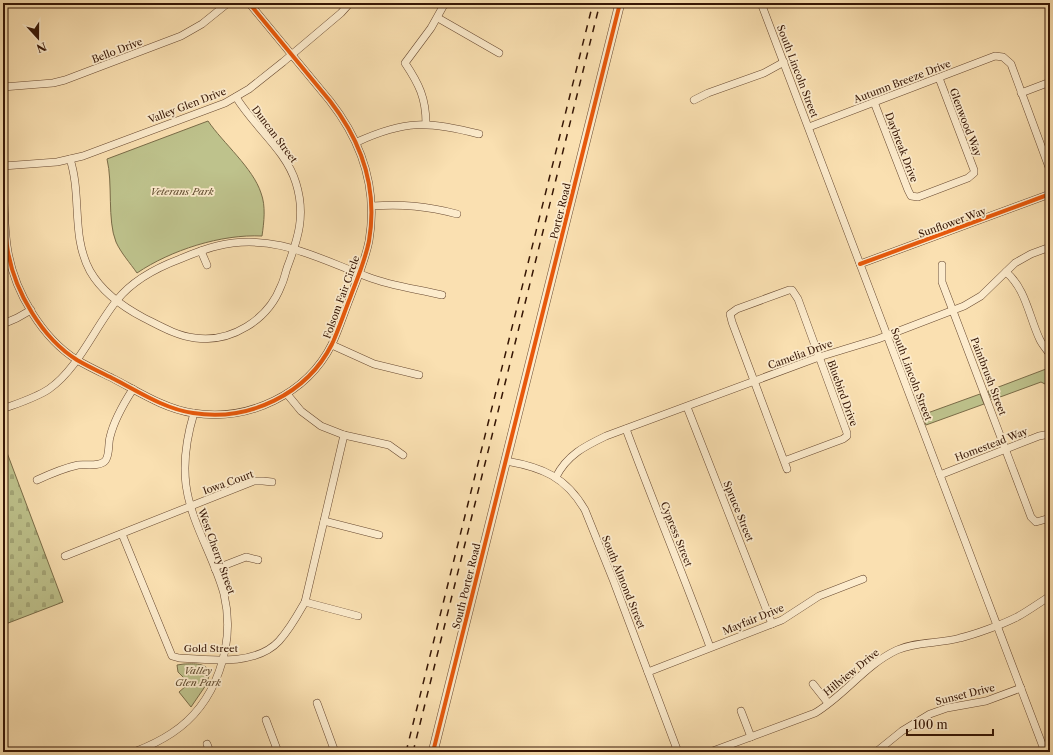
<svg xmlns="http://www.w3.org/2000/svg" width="1053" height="755" font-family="'Libre Caslon Text',serif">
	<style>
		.cemetery { fill: url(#cemetery-stones); stroke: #7a6c48 }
		.green { fill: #bec28c; stroke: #7a6c48 }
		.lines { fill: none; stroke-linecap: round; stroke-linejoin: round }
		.minor-casing { stroke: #674830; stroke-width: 8 }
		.tertiary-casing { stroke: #674830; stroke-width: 10 }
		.minor { stroke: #fcebcc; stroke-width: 7 }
		.tertiary { stroke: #fcebcc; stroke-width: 9 }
		.rail { stroke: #361605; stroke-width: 1.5; stroke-dasharray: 7 7; stroke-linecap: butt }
		.cycleway-casing { stroke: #fcebcc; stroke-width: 6 }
		.cycleway { stroke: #e8590c; stroke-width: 4 }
		.labels { text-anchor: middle; stroke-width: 3.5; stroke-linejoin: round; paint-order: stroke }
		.street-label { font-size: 10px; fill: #361605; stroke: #fcebcc }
		.park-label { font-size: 10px; font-style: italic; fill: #5f4a2e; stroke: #fcebcc }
	</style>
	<defs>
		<pattern id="cemetery-stones" width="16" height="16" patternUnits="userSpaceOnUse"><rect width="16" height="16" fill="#bec28c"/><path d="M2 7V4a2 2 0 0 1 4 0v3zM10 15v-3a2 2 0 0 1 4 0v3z" fill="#a4a677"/></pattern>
	</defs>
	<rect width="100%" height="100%" fill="#fae0b1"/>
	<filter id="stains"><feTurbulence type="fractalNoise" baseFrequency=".005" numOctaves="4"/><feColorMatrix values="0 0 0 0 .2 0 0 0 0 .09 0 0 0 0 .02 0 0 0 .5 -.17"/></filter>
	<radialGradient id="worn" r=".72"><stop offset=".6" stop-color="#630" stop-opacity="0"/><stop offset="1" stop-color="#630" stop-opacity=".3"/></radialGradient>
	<polygon class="cemetery" points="3,442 63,602 3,625"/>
	<g class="green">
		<path d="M 208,121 C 223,143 253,168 261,193 C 266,206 264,222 262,236 C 221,234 171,250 137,273 C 130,263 121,253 116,242 C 107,220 113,183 107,159 Z"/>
		<polygon points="1046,365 1050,365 1050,381 1047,385 1041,382 992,400 988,391 1046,369"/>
		<polygon points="980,394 984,404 926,425 922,415"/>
		<path d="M 184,664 C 194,664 206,662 210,673 L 206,685 L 191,707 L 179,692 L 186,686 L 183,682 L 186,680 L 178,672 L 177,665 Z"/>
	</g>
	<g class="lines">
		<g class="minor-casing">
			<g id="minor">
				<polyline points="761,3 1045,752"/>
				<polyline points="438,18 499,53"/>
				<polyline points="3,87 53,83 65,80 181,36 202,24 228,3"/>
				<polyline points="1021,93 1050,82"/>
				<polyline points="694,100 708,93 764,73 784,62"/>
				<polyline points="874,102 908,190 911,196 918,197 968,178 974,173 974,170 939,78"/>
				<path d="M 426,124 C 426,98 419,84 405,63 L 431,28 L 445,3"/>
				<polyline points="809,127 995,56 1003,57 1011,64 1050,170"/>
				<path d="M 357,142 C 405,120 428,121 479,134"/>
				<path d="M 70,159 C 82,196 71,236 90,271 C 102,292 123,307 144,318 C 160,326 177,336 195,338 C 231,343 268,320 281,286 C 284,280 285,274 287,268 C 298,239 306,215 296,183 C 286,150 254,127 236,97"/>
				<polyline points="3,166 57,162 83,156 225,103 249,89 283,62 341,13 350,3"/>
				<path d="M 3,188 C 5,209 4,231 8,252 C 15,292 42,338 77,360 C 89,367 102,373 114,379 C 139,392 165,409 193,413 C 249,422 307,394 332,344 C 339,329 344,313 350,298 C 357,279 365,261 369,241 C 378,188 362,142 330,101 L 249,3"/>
				<path d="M 372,206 C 403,204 427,206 457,214"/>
				<polyline points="201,251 207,265"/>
				<polyline points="860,264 1050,194"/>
				<polyline points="942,265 942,282 1031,517 1036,522 1050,518"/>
				<path d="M 1006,272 C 1026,289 1029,317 1040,340 C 1042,344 1046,349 1049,353"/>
				<polyline points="3,324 17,318 31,310"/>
				<polyline points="332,345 374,364 419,375"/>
				<polyline points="287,394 301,411 321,426 344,435 389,445 403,455"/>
				<path d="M 8,407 C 22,402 37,397 49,389 C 78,369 95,327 117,300 C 133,280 156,268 180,259 C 192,254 204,249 217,246 C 273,232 317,258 368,277 C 391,286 417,289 442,295"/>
				<path d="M 687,407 C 715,479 744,551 772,624"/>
				<path d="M 626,429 C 653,502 683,574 710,647"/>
				<path d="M 506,461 C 542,467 566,477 585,510 L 614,582 L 678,752"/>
				<polyline points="784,461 843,439 847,436 847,433 798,299 792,290 789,290 737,309 730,314 732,322 784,461 787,469"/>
				<polyline points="940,475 1039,436 1050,434"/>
				<path d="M 556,477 C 567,455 585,446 606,436 L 819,357 L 878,339 L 964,306 L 981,296 L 1015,263 L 1031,254 L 1050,247"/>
				<path d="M 37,480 C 50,474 64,468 78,465 C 85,464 99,467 105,461 C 110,456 108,443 110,437 C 114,420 124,403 133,389"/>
				<polyline points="324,521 379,535"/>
				<path d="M 122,534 L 172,656 L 179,658 C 210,660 256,666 279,641 C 290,629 297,616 305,602 L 344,435"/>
				<polyline points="65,556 254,481 263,481 272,482"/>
				<polyline points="215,569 246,557 258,560"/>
				<polyline points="305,602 358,616"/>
				<polyline points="648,672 782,620 819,596 863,579"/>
				<polyline points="813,684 828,703"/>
				<polyline points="317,703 335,752"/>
				<polyline points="741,711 751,737"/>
				<polyline points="266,720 278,752"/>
				<polyline points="207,744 210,752"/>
				<path d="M 134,752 C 147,747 160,741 172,733 C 216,704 236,645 224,594 C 214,557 191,523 186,485 C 183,461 187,436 194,413"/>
				<path d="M 710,752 L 815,713 C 845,695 865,665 897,650 C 917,641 939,644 960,638 C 976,634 1001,625 1017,617 C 1028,611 1039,603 1050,596"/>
				<polyline points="876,752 902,731 930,714 947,708 986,701 1021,688"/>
			</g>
		</g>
		<g class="tertiary-casing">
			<polyline id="tertiary" points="433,752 620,3"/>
		</g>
		<use href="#minor" class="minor"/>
		<use href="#tertiary" class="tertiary"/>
		<g class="rail">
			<polyline points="406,752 593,3"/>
			<polyline points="413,752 600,3"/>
		</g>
		<g class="cycleway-casing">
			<g id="cycleway">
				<path d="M 3,188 C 5,209 4,231 8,252 C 15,292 42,338 77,360 C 89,367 102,373 114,379 C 139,392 165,409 193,413 C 249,422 307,394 332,344 C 339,329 344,313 350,298 C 357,279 365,261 369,241 C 378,188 362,142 330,101 L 249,3"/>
				<polyline points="860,264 1050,194"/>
				<polyline points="433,752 620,3"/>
			</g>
		</g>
		<use href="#cycleway" class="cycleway"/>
	</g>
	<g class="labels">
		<g class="street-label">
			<text transform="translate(117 50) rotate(-21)" y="4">Bello Drive</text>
			<text transform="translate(798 71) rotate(69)" y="4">South Lincoln Street</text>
			<text transform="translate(902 81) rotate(-21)" y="4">Autumn Breeze Drive</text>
			<text transform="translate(187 105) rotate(-21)" y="4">Valley Glen Drive</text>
			<text transform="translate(966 122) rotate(69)" y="4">Glenwood Way</text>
			<text transform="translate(275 134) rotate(53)" y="4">Duncan Street</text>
			<text transform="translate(902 147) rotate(69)" y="4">Daybreak Drive</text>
			<text transform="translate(560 211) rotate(-76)" y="4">Porter Road</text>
			<text transform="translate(952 222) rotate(-20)" y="4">Sunflower Way</text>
			<text transform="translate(341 297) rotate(-70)" y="4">Folsom Fair Circle</text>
			<text transform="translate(800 354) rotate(-20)" y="4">Camelia Drive</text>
			<text transform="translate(912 374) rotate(69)" y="4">South Lincoln Street</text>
			<text transform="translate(989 376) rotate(69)" y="4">Paintbrush Street</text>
			<text transform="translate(843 393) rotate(70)" y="4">Bluebird Drive</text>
			<text transform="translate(991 444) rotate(-21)" y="4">Homestead Way</text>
			<text transform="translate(228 482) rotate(-20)" y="4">Iowa Court</text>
			<text transform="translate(739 511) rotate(68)" y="4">Spruce Street</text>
			<text transform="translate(677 534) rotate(68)" y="4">Cypress Street</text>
			<text transform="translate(217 551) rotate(70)" y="4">West Cherry Street</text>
			<text transform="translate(624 582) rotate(68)" y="4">South Almond Street</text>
			<text transform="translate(466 586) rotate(-76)" y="4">South Porter Road</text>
			<text transform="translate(753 619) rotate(-22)" y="4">Mayfair Drive</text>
			<text x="211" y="652">Gold Street</text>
			<text transform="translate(851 672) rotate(-39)" y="4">Hillview Drive</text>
			<text transform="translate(965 694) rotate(-14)" y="4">Sunset Drive</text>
		</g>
		<g class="park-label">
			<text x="182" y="195">Veterans Park</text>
			<text x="198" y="674">Valley<tspan x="198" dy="12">Glen Park</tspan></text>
		</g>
	</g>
	<rect width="1053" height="755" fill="none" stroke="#fae0b1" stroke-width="16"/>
	<rect x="4" y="4" width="1045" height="747" fill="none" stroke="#361605" stroke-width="2"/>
	<rect x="8" y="8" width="1037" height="739" fill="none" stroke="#361605"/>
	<g transform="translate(38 38) rotate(159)" stroke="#fcebcc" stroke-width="3" paint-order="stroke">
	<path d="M0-3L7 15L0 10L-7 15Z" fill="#361605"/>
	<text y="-6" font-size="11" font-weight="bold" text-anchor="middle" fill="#361605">N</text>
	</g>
	<path d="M907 729v6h86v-6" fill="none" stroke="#361605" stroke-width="2"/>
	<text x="913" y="729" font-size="12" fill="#361605" stroke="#fcebcc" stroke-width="3" paint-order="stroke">100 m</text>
	<rect width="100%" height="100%" filter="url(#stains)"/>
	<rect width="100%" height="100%" fill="url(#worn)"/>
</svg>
